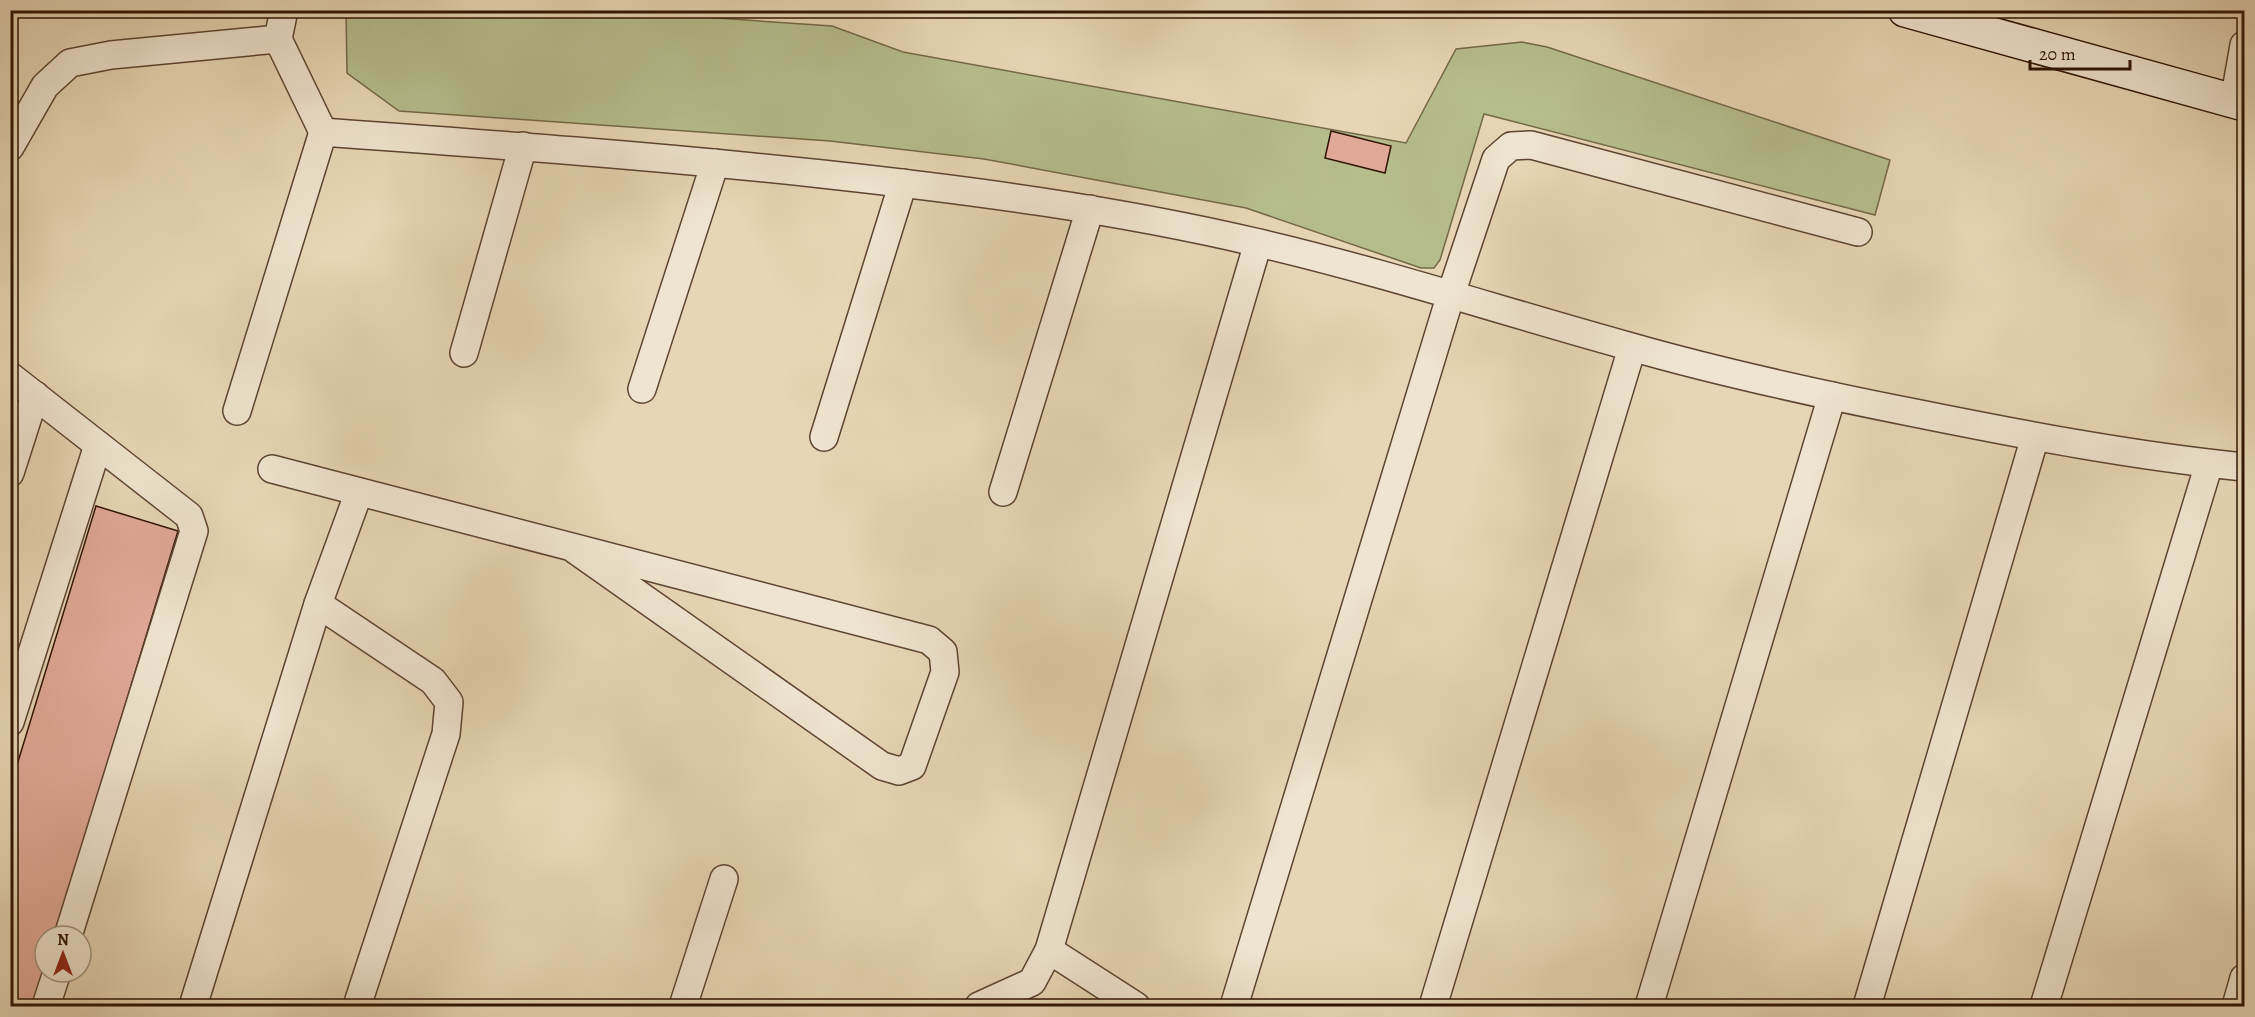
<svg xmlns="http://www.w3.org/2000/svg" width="2255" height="1017" font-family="Alegreya,serif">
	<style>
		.green { fill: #b6bd8d; stroke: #746849; stroke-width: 1.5 }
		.building { fill: #e1a998; stroke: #311405; stroke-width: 1.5 }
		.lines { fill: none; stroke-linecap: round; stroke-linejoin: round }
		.street-casing { stroke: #5e4431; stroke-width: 30 }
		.secondary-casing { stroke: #311405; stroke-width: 36 }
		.street { stroke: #efe4cf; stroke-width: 27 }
		.secondary { stroke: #efe4cf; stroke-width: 33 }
	</style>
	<rect width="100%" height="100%" fill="#e7d6b5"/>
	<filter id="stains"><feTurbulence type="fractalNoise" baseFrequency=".00333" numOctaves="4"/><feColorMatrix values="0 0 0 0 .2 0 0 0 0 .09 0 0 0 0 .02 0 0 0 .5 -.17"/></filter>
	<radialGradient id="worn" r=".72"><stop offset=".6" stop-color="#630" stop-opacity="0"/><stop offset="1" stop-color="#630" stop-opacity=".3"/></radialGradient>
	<polygon class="green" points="602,10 832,26 903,52 1406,143 1456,49 1522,42 1547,47 1890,160 1875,215 1484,114 1440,260 1434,268 1421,268 1246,208 984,159 830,141 399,111 347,73 346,11"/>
	<g class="building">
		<polygon points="1331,131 1391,146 1385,173 1325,158"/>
		<polygon points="96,506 178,531 55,936 45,936 45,968 33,1006 10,1006 10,788"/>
	</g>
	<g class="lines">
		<g class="street-casing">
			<g id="street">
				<polyline points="278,39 323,132"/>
				<polyline points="2234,102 2244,45"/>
				<polyline points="10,147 45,86 70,63 111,55 278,39 284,10"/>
				<polyline points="464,353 523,146"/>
				<polyline points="10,376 189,516 194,531 68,936"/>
				<polyline points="642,389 715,163"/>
				<path d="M 237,411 L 323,132 C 489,144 656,156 822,174 C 968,190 1115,209 1259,243 C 1383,272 1505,312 1628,346 C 1722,373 1819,394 1915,413 C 2024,435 2134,456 2244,467"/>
				<polyline points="824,437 903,183"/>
				<polyline points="272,469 929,640 943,652 945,672 912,766 899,771 882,766 574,549"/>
				<polyline points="10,473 35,395"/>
				<polyline points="1003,492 1090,209"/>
				<polyline points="318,604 433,681 449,702 446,734 357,1006"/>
				<polyline points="10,722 98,445"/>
				<polyline points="1049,950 1136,1006"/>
				<polyline points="46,1006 57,972"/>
				<polyline points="193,1006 318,604 359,492"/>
				<polyline points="683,1006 724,879"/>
				<polyline points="979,1006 1032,982 1049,950 1258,243"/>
				<polyline points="1234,1006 1451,294 1496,159 1511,146 1531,145 1858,232"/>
				<polyline points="1433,1006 1632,348"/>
				<polyline points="1649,1006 1832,396"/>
				<polyline points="1867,1006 2035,437"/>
				<polyline points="2044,1006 2209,464"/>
				<polyline points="2236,1006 2244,978"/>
			</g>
		</g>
		<g class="secondary-casing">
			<polyline id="secondary" points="1905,10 2244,104"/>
		</g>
		<use href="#street" class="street"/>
		<use href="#secondary" class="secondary"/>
	</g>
	<rect width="2255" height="1017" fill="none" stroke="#e7d6b5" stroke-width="36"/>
	<rect x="12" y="12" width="2231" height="993" fill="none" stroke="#311405" stroke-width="3"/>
	<rect x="18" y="18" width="2219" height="981" fill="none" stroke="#311405" stroke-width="1.5"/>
	<g transform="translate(63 954)"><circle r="28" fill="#efe4cf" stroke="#a3917e" stroke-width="1.5"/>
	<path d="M0-4.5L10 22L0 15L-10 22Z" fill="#8f2418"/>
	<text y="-9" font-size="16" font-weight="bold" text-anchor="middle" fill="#311405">N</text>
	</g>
	<path d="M2030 60v9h100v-9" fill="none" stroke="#311405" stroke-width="3"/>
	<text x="2039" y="60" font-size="18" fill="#311405" stroke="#efe4cf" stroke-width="4.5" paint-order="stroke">20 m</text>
	<rect width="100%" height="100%" filter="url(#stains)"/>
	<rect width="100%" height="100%" fill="url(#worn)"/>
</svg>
